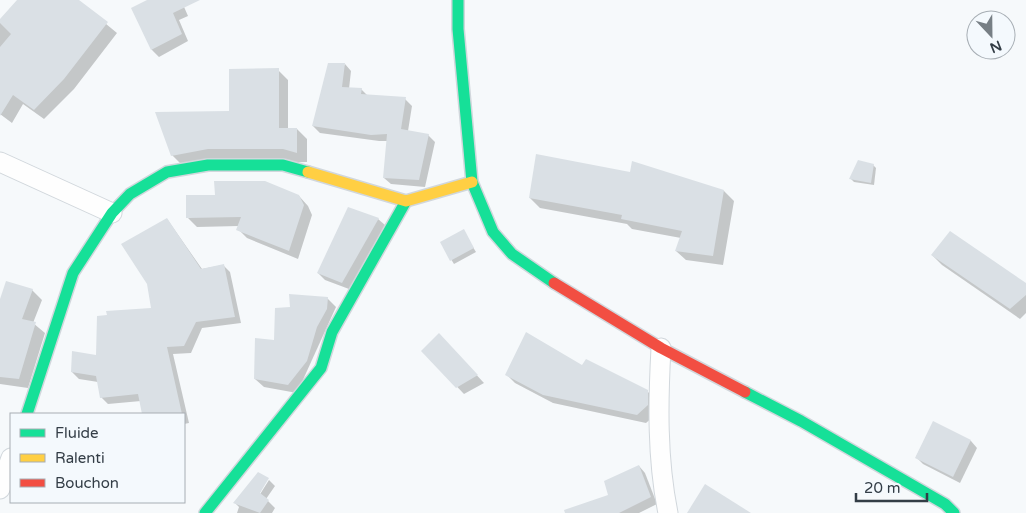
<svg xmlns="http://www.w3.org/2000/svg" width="1026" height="513" font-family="'Varela Round',sans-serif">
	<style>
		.shadow { fill: #0003 }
		.building { fill: #dae0e5 }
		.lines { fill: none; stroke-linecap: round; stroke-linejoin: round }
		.street-casing { stroke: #d1d7dc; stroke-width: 21 }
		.fast-casing { stroke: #d1d7dc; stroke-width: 14 }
		.slow-casing { stroke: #d1d7dc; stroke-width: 14 }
		.jam-casing { stroke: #d1d7dc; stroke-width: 14 }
		.street { stroke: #fefefe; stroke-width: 19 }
		.fast { stroke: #16e098; stroke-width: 11 }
		.slow { stroke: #ffcf43; stroke-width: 11 }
		.jam { stroke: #f24e42; stroke-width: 11 }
	</style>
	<rect width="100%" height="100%" fill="#f6f9fb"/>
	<g class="shadow">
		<polygon points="18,0 77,0 117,33 74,89 44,119 23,104 12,123 0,114 0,21"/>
		<polygon points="149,0 181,0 188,16 179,20 188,41 159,57 152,50 133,9"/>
		<polygon points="345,64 351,71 349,89 361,89 368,96 405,99 412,106 408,131 428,135 435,142 425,187 391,184 384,178 388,141 379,141 320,133 313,126"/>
		<polygon points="278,70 288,80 288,129 297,129 307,139 307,162 182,165 172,155 230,112"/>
		<polygon points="873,165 876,168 874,185 854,182 851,179"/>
		<polygon points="724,191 734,201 723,265 686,260 676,251 681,238 632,229 627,224 540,208 530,198"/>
		<polygon points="299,196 308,206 312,215 298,259 247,238 238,229 239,226 197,227 188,218"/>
		<polygon points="167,219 202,269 223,265 230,272 241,323 202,328 191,353 173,354 189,423 184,424 184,414 143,414 141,401 108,404 101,397 98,382 79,379 72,372 97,356 153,310"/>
		<polygon points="378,219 385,225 349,289 325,280 318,273"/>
		<polygon points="463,231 476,252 454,264 441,243"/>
		<polygon points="932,255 1026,285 1026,313 1020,319 942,265"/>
		<polygon points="32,290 42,300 33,323 45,333 28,388 0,384 0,302"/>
		<polygon points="327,298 336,307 297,393 264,387 255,379 292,308"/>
		<polygon points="445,341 484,383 464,394 423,351"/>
		<polygon points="582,367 647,391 656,400 656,414 646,423 553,403 515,383 507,375"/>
		<polygon points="934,423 971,441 977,448 960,483 923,464 916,457"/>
		<polygon points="639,466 645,473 657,504 639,513 602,513 610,496"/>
		<polygon points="266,479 257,499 269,480 275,486 266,499 275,508 272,513 237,513 239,507 235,503"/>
	</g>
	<g class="building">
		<polygon points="17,0 79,0 108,22 64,79 34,110 13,95 0,116 0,47 11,34 0,23 0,19"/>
		<polygon points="147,0 200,0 173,13 182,34 151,50 131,8"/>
		<polygon points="328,63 345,63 342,87 362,88 361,94 406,97 401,129 429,134 419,180 383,178 387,134 371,135 312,126"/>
		<polygon points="279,68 279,128 297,128 297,153 283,149 208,149 171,156 155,112 229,111 229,69"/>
		<polygon points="536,154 630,172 632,161 724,190 713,256 675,251 682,231 621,219 622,215 529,198"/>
		<polygon points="858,160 874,164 871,183 849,179"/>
		<polygon points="214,181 265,181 299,195 304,205 289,251 236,230 241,217 186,218 186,195 215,195"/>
		<polygon points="348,207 379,218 342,283 317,273"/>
		<polygon points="167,218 201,269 224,264 235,317 196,322 184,346 167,347 182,414 142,414 138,394 100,398 96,376 71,372 72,351 96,355 97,316 107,315 106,311 151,308 147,284 121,244"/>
		<polygon points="464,229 474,248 450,261 440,242"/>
		<polygon points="950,231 1026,283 1026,295 1010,309 931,255"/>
		<polygon points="6,281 33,289 22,319 36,322 19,379 0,377 0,299"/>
		<polygon points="289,294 328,297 327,309 317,327 307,361 288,385 254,379 255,338 274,340 275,308 290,307"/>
		<polygon points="526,332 582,365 586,359 648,390 648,405 637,415 543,395 505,375"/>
		<polygon points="439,333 478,375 456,388 421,351"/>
		<polygon points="933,421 971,440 953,477 915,458"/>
		<polygon points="639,465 651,497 619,513 565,513 564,510 608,495 604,481"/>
		<polygon points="258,472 269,478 260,493 269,500 260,513 233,503"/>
		<polygon points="705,484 751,513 687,513"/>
	</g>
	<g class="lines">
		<g class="street-casing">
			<g id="street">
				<polyline points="0,162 112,213"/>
				<path d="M 661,348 C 658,403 657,459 668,513"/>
				<polyline points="0,489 11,458"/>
			</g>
		</g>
		<g class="fast-casing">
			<g id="fast">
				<polyline points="458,0 458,29 472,182 493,232 512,254 554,283"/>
				<polyline points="745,392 801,421 945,504 954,513"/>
				<polyline points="27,414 73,273 112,213 130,194 167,172 208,165 283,165 308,172"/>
				<polyline points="205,513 321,368 332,332 406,201"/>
			</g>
		</g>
		<g class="slow-casing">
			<polyline id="slow" points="308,172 406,201 472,182"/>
		</g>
		<g class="jam-casing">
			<polyline id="jam" points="554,283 661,348 745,392"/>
		</g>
		<use href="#street" class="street"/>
		<use href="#fast" class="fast"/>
		<use href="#slow" class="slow"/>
		<use href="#jam" class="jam"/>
	</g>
	<rect x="10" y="413" width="175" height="90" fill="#f4f9fd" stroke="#a7aeb4"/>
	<rect x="20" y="429" width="25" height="8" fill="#16e098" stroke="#a7aeb4"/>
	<text x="55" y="438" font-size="15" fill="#333d46">Fluide</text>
	<rect x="20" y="454" width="25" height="8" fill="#ffcf43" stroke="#a7aeb4"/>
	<text x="55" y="463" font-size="15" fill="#333d46">Ralenti</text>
	<rect x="20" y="479" width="25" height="8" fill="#f24e42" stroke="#a7aeb4"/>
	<text x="55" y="488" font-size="15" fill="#333d46">Bouchon</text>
	<g transform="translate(991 35) rotate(158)"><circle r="24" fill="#f4f9fd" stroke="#a7aeb4"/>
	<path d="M0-4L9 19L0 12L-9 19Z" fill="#777f85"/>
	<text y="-8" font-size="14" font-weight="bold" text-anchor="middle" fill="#333d46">N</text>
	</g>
	<path d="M856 493v8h71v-8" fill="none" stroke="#333d46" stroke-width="2.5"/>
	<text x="864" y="493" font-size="15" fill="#333d46" stroke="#f4f9fd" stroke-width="4" paint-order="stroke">20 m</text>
</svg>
